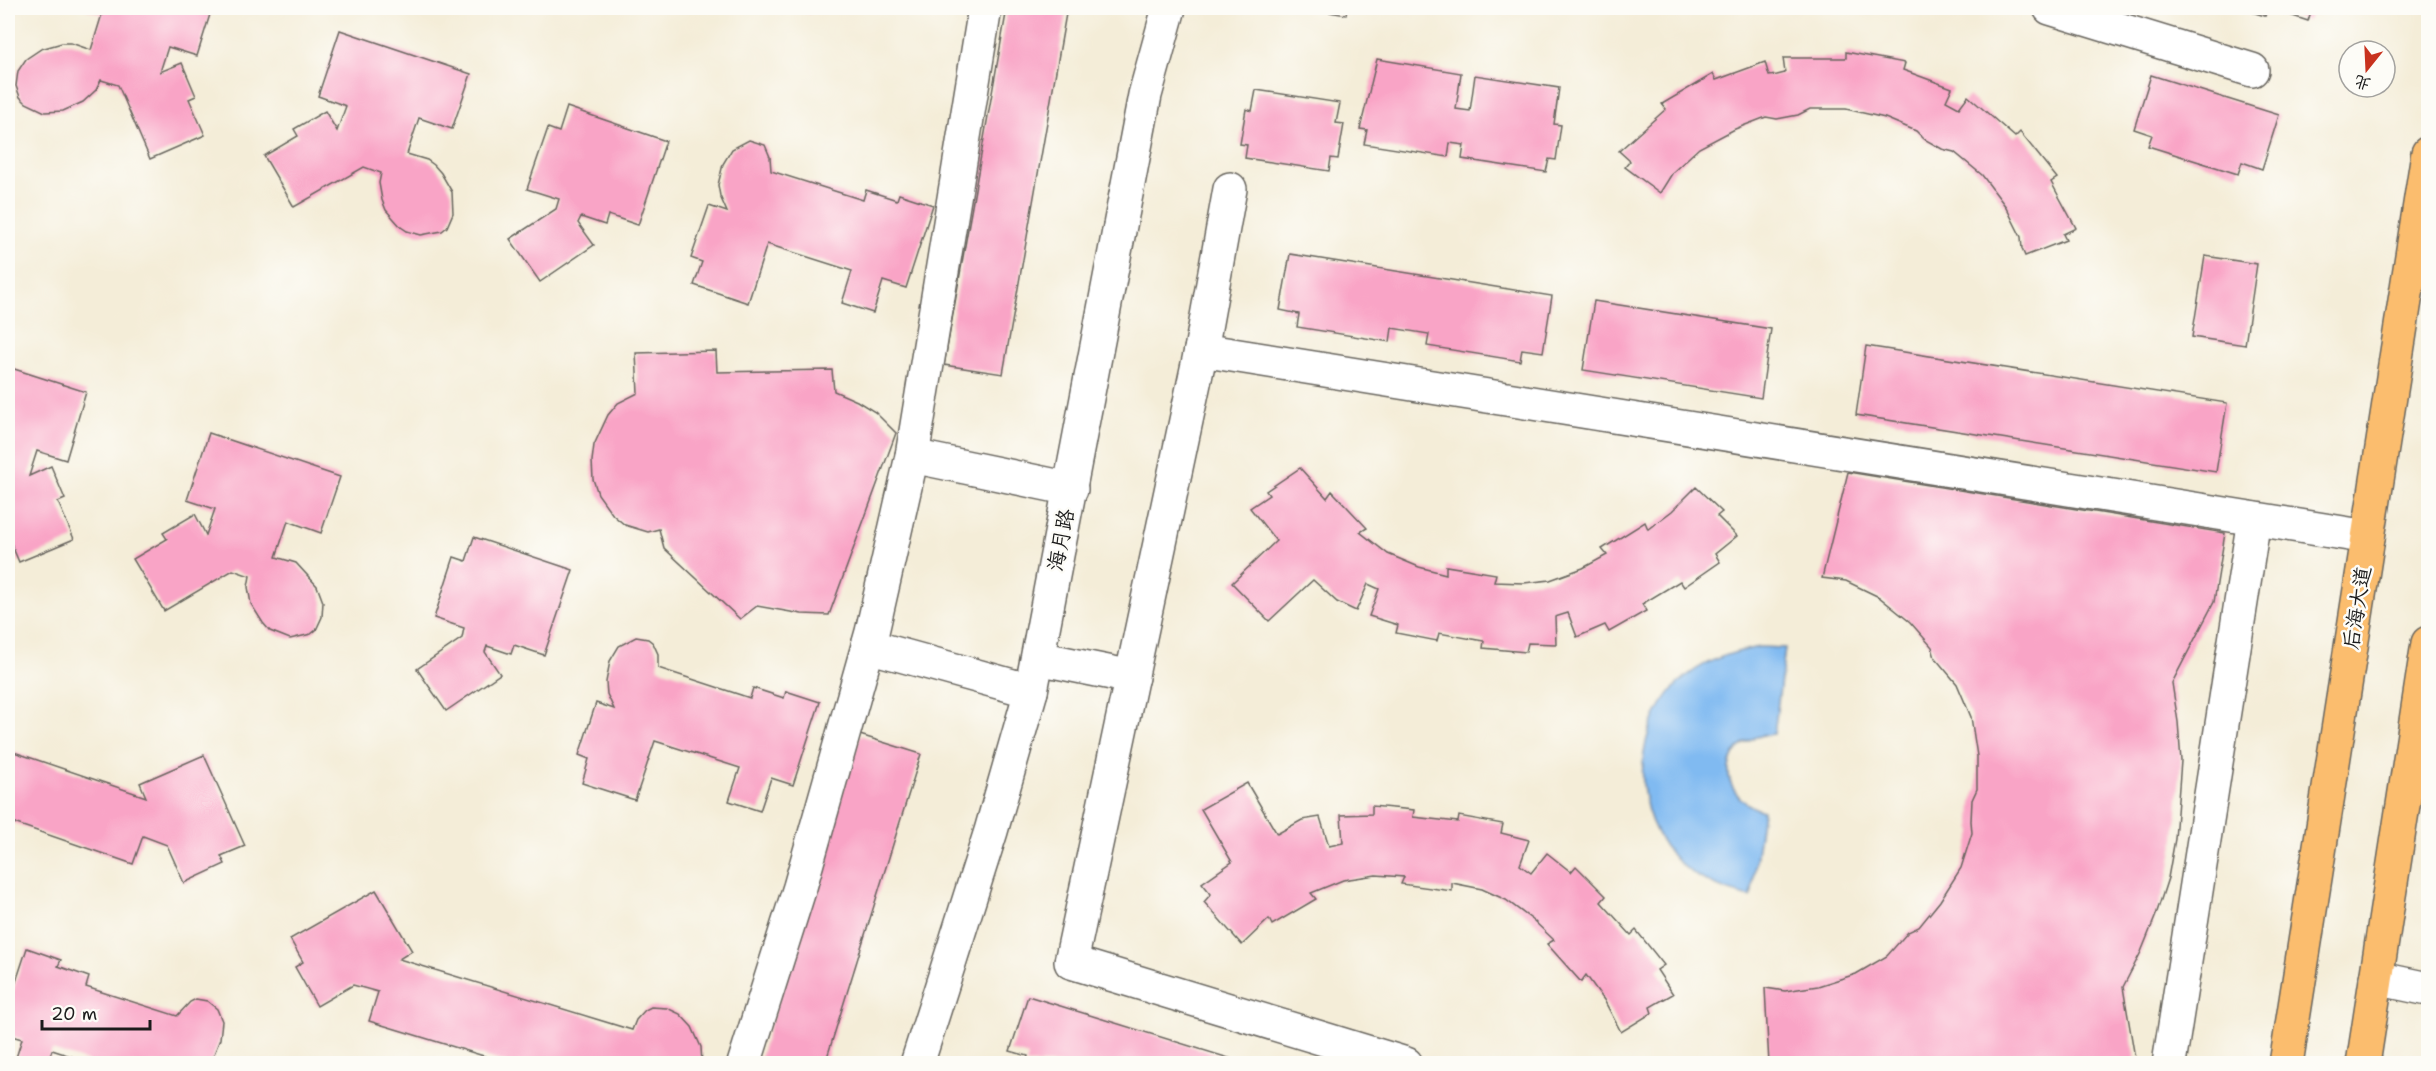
<svg xmlns="http://www.w3.org/2000/svg" width="2436" height="1071" font-family="'Shantell Sans','LXGW WenKai TC',sans-serif">
	<style>
		.water { fill: #80baf1; stroke: #4e6b86; stroke-width: 1.5 }
		.building { fill: #f9a4c6 }
		.lines { fill: none; stroke-linecap: round; stroke-linejoin: round }
		.minor-casing { stroke: #68655e; stroke-width: 36 }
		.major-casing { stroke: #68655e; stroke-width: 36 }
		.minor { stroke: #fff; stroke-width: 33 }
		.major { stroke: #fbbd6e; stroke-width: 33 }
		.labels { text-anchor: middle; stroke-width: 5; stroke-linejoin: round; paint-order: stroke }
		.street-label { font-size: 21px; fill: #1c1c1c; stroke: #fdfcf7 }
	</style>
	<rect width="100%" height="100%" fill="#fdfcf7"/>
	<filter id="ink" filterUnits="userSpaceOnUse"><feTurbulence type="fractalNoise" baseFrequency=".0167" numOctaves="2"/><feDisplacementMap in="SourceGraphic" scale="12" xChannelSelector="R" yChannelSelector="G"/><feConvolveMatrix kernelMatrix="1 2 1 2 8 2 1 2 1" color-interpolation-filters="sRGB"/></filter>
	<filter id="wash" filterUnits="userSpaceOnUse"><feTurbulence type="fractalNoise" baseFrequency=".008" numOctaves="4" result="noise"/><feDisplacementMap in="SourceGraphic" scale="24" xChannelSelector="R" yChannelSelector="G"/><feGaussianBlur stdDeviation="1.35" result="paint"/><feColorMatrix in="noise" values="0 0 0 0 0 0 0 0 0 0 0 0 0 0 0 0 0 1.4 0 .05"/><feComposite in="paint" operator="in"/></filter>
	<g filter="url(#wash)">
		<rect width="100%" height="100%" fill="#f4edd8"/>
		<path class="water" d="M 1759,647 L 1785,648 L 1774,734 C 1720,736 1712,795 1763,811 L 1751,897 C 1725,891 1702,882 1682,865 C 1627,817 1630,719 1688,675 C 1709,659 1733,652 1759,647 Z"/>
		<g id="blocks">
			<g class="building">
				<polygon points="83,8 212,8 197,56 168,47 160,72 182,63 196,96 189,99 205,135 150,159 118,85 101,80 96,90 83,102 63,111 45,112 26,103 20,97 16,86 18,71 26,59 41,49 62,43 71,43 91,50 102,14"/>
				<polygon points="790,8 812,8 810,14"/>
				<polygon points="1007,8 1067,8 1003,374 944,365"/>
				<polygon points="1306,8 1347,8 1346,15"/>
				<polygon points="2239,8 2268,8 2265,16"/>
				<polygon points="2268,8 2312,8 2308,21"/>
				<polygon points="340,30 471,74 452,129 419,118 407,154 427,160 434,165 441,173 452,192 453,213 447,227 442,231 421,235 407,231 401,227 386,210 382,200 379,183 381,173 364,167 294,207 264,156 298,136 294,129 325,111 337,131 346,106 318,96"/>
				<polygon points="1846,52 1905,63 1903,70 1952,88 1946,101 1959,108 1968,96 2015,137 2020,132 2057,178 2051,182 2076,228 2063,234 2066,240 2025,256 2022,249 2021,237 2006,207 1982,175 1954,152 1942,149 1924,139 1916,131 1885,118 1846,109 1810,109 1798,115 1777,119 1766,117 1735,129 1699,148 1673,172 1660,193 1625,167 1630,161 1619,151 1666,109 1662,104 1713,74 1716,80 1765,62 1769,76 1777,75 1785,73 1783,58 1846,58"/>
				<polygon points="1377,59 1461,73 1456,109 1470,111 1475,75 1559,88 1554,124 1561,125 1556,160 1549,159 1546,172 1462,159 1464,145 1450,143 1448,157 1364,144 1367,130 1360,129"/>
				<polygon points="2151,75 2279,115 2262,169 2242,162 2238,174 2148,146 2152,135 2134,129"/>
				<polygon points="1256,90 1340,103 1336,123 1344,124 1338,159 1331,158 1329,171 1245,158 1247,145 1240,144 1246,109 1252,111"/>
				<polygon points="567,107 666,141 638,225 608,215 605,225 581,217 578,223 594,245 540,282 510,239 556,209 559,199 527,189 548,128 559,132"/>
				<polygon points="749,140 765,145 770,157 771,171 863,200 866,190 897,200 899,194 933,205 906,288 883,281 873,313 842,303 852,271 767,244 748,303 694,285 702,262 691,258 709,206 727,212 720,196 718,185 723,164 732,149"/>
				<polygon points="1290,254 1552,296 1543,352 1522,349 1520,361 1427,346 1429,334 1392,328 1390,342 1297,327 1299,314 1280,310"/>
				<polygon points="2205,256 2257,264 2245,345 2192,337"/>
				<polygon points="1594,301 1771,329 1761,398 1583,370"/>
				<polygon points="1866,346 2227,403 2216,472 1856,415"/>
				<polygon points="716,351 717,372 832,370 834,391 857,401 875,412 896,433 829,615 802,614 757,606 740,619 664,548 659,529 648,532 625,525 613,515 598,494 593,479 592,461 594,445 608,415 618,403 638,393 636,353"/>
				<polygon points="8,367 86,392 66,460 37,451 29,476 51,466 65,499 58,502 74,539 19,562 8,536"/>
				<polygon points="209,433 340,477 321,533 288,521 276,557 296,563 317,586 323,602 322,617 316,630 311,634 290,639 270,631 263,623 251,604 248,587 250,576 233,570 164,611 133,559 167,539 163,533 195,514 206,535 215,509 187,500"/>
				<polygon points="1300,468 1327,498 1332,491 1367,528 1360,532 1388,554 1419,567 1446,574 1446,566 1496,574 1494,582 1524,583 1550,580 1583,568 1607,555 1602,549 1645,522 1648,529 1672,511 1696,487 1722,512 1717,516 1737,536 1715,554 1720,562 1684,587 1680,581 1642,604 1646,611 1609,632 1605,625 1577,637 1568,613 1555,617 1556,644 1528,643 1526,652 1483,648 1484,641 1439,633 1437,641 1396,633 1398,625 1369,616 1379,589 1368,584 1356,611 1337,602 1313,580 1269,621 1232,583 1276,541 1250,508 1269,495 1266,491"/>
				<polygon points="1848,472 2225,533 2214,602 2172,683 2178,722 2181,761 2175,839 2168,878 2156,915 2141,952 2123,987 2136,1064 1769,1064 1765,988 1785,991 1818,986 1856,974 1887,956 1908,932 1919,927 1940,901 1961,868 1972,833 1971,821 1972,800 1977,789 1977,756 1971,717 1957,684 1935,658 1932,647 1910,622 1879,597 1846,581 1822,578"/>
				<polygon points="474,537 573,570 544,655 514,645 511,654 487,646 485,652 500,674 446,711 417,669 462,638 464,628 434,618 454,557 466,561"/>
				<polygon points="636,637 648,639 653,643 658,654 658,668 750,698 753,688 784,698 786,691 820,702 793,785 771,778 760,811 729,801 740,768 655,741 635,800 582,783 589,759 579,755 596,703 614,709 607,694 606,682 610,661 619,646"/>
				<polygon points="860,735 921,754 825,1064 758,1064"/>
				<polygon points="8,750 146,797 140,783 204,755 245,846 221,856 225,864 184,883 167,845 143,836 133,864 8,821"/>
				<polygon points="1247,783 1277,834 1302,820 1320,817 1329,846 1343,843 1341,815 1372,814 1372,806 1414,810 1413,817 1458,822 1459,816 1503,824 1501,833 1529,840 1520,865 1531,873 1547,853 1571,872 1576,866 1606,896 1601,902 1631,935 1636,930 1664,965 1657,970 1673,994 1650,1007 1652,1013 1621,1032 1604,1000 1586,975 1581,982 1547,944 1554,940 1534,921 1506,900 1482,889 1452,883 1452,891 1401,884 1404,877 1376,875 1343,880 1311,893 1316,899 1272,925 1269,919 1242,945 1204,902 1211,894 1202,883 1232,862 1201,809"/>
				<polygon points="376,890 412,951 399,959 632,1030 636,1020 645,1010 651,1007 667,1008 680,1014 692,1027 701,1047 702,1064 510,1064 369,1021 378,992 353,985 317,1006 295,967 303,962 290,939"/>
				<polygon points="27,948 61,960 58,966 89,977 86,987 177,1016 190,1002 196,999 207,1001 217,1009 222,1021 220,1039 212,1059 207,1064 95,1064 52,1050 47,1064 14,1064 22,1039 8,1035 8,1006"/>
				<polygon points="1028,996 1245,1063 1245,1064 1026,1064 1028,1056 1010,1051"/>
			</g>
		</g>
	</g>
	<g filter="url(#ink)">
		<use href="#blocks" fill-opacity="0" stroke="#68655e" stroke-width="1.5"/>
		<g class="lines">
			<g class="minor-casing">
				<g id="minor">
					<polyline points="2050,8 2252,70"/>
					<polyline points="1230,189 1201,350 1071,962 1406,1064"/>
					<polyline points="1201,350 2368,537"/>
					<polyline points="912,456 1071,489"/>
					<polyline points="868,646 1031,691"/>
					<polyline points="1038,658 1132,677"/>
					<polyline points="2376,978 2428,989"/>
					<polyline points="744,1064 800,887 872,632 912,456 985,8"/>
					<polyline points="917,1064 991,831 1031,691 1145,95 1169,8"/>
					<polyline points="2169,1064 2254,519"/>
				</g>
			</g>
			<g class="major-casing">
				<g id="major">
					<polyline points="2286,1064 2428,153"/>
					<polyline points="2363,1064 2428,643"/>
				</g>
			</g>
			<use href="#minor" class="minor"/>
			<use href="#major" class="major"/>
		</g>
	</g>
	<g class="labels">
		<g class="street-label">
			<text transform="translate(1061 540) rotate(-79)" y="7">海月路</text>
			<text transform="translate(2357 608) rotate(-81)" y="7">后海大道</text>
		</g>
	</g>
	<rect width="2436" height="1071" fill="none" stroke="#fdfcf7" stroke-width="30"/>
	<g transform="translate(2367 69) rotate(198)"><circle r="28" fill="#fdfcf7" stroke="#a3a29f" stroke-width="1.5"/>
	<path d="M0-4.5L10 22L0 15L-10 22Z" fill="#c8321e"/>
	<text y="-9" font-size="16" font-weight="bold" text-anchor="middle" fill="#1c1c1c">北</text>
	</g>
	<path d="M42 1020v9h108v-9" fill="none" stroke="#1c1c1c" stroke-width="3"/>
	<text x="51" y="1020" font-size="18" fill="#1c1c1c" stroke="#fdfcf7" stroke-width="4.5" paint-order="stroke">20 m</text>
</svg>
